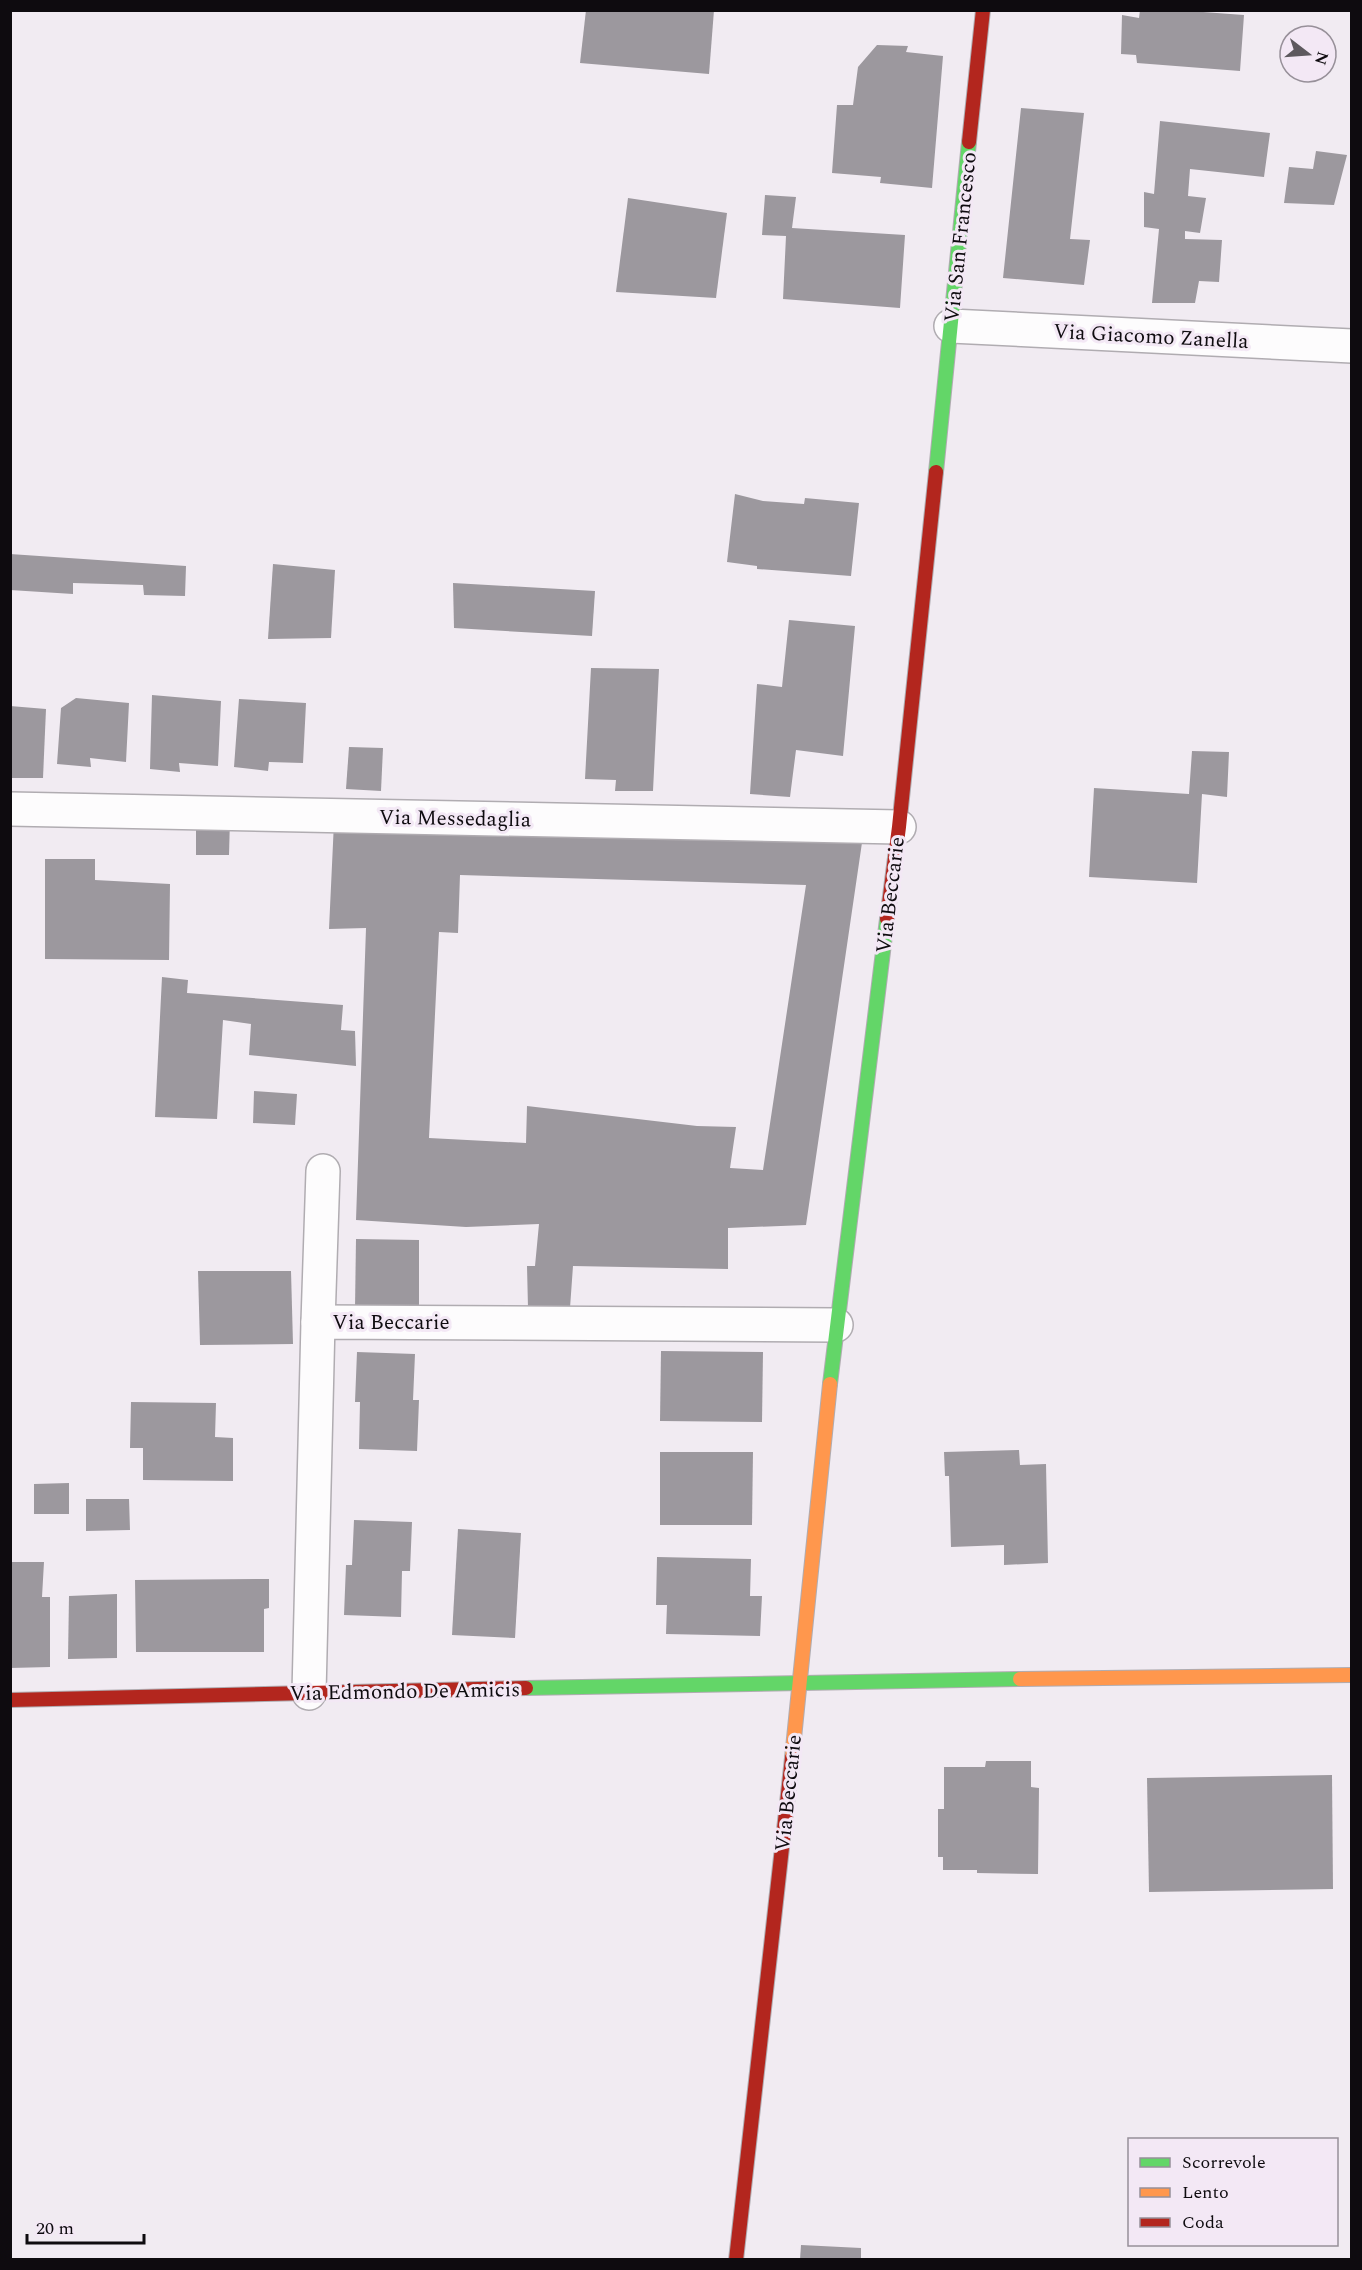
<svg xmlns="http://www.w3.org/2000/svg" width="1362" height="2270" font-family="Spectral,serif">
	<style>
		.building { fill: #9c989e; fill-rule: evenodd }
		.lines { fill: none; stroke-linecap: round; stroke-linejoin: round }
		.street-casing { stroke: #b0acb1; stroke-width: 36 }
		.fast-casing { stroke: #b0acb1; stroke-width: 16 }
		.slow-casing { stroke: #b0acb1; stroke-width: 16 }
		.jam-casing { stroke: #b0acb1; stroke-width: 16 }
		.street { stroke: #fdfcfd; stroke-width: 33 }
		.fast { stroke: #63d668; stroke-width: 14 }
		.slow { stroke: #ff974d; stroke-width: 14 }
		.jam { stroke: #b3261e; stroke-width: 14 }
		.labels { text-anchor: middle; stroke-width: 6; stroke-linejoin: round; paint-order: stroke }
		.street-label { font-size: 21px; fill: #0e0b0f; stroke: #f3e8f5 }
	</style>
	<rect width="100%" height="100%" fill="#f1ebf2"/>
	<g class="building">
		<polygon points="586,10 714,10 709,74 580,63"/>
		<polygon points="1140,10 1176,10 1244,15 1240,71 1137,63 1136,55 1121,54 1122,15 1139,18"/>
		<polygon points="877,45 908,46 906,52 943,56 932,188 880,183 881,177 832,173 837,105 853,105 858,67"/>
		<polygon points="1021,108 1084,113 1070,239 1090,240 1084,285 1003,278"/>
		<polygon points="1160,121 1270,133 1264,177 1190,169 1188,196 1206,198 1200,233 1185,231 1185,239 1222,240 1219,282 1199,281 1195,303 1152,303 1159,229 1144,227 1144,192 1154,194"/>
		<polygon points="1316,151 1347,155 1334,205 1284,203 1289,167 1313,169"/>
		<polygon points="765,195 796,197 792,228 905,235 900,308 783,299 786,236 762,235"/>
		<polygon points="628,198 727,213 716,298 616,292"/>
		<polygon points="735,494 763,501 804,504 805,498 859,503 851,576 757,569 757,566 727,562"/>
		<polygon points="10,554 186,566 185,596 144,595 143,585 73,583 73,594 10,590"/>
		<polygon points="273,564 335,570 331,638 268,639"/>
		<polygon points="453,583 595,591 592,636 454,628"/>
		<polygon points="789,620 855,626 843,756 796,750 790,797 750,794 757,684 782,687"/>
		<polygon points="591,668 659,669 653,791 615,791 616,780 585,779"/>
		<polygon points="152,695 221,701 218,766 179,763 180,772 150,769"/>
		<polygon points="76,698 129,703 126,762 90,758 91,767 57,764 61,708"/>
		<polygon points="239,699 306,703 303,763 269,762 268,771 234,767"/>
		<polygon points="10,706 46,709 43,778 10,778"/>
		<polygon points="349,747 383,748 381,791 346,789"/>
		<polygon points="1192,751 1229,752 1227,797 1202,794 1197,883 1089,877 1094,788 1189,794"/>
		<polygon points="196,817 230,819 229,855 196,855"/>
		<path d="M 334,822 L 864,829 L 806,1225 L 728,1228 L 728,1269 L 573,1266 L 570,1308 L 528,1308 L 527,1266 L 535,1266 L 539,1224 L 466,1227 L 356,1220 L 366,928 L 329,929 ZM 460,875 L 806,885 L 763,1170 L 730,1168 L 736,1127 L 697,1126 L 527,1106 L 526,1143 L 429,1138 L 439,932 L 458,933 Z"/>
		<polygon points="45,859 95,859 95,880 170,884 169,960 45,959"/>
		<polygon points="162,977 188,980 187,993 343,1005 341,1030 355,1031 356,1066 249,1055 251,1024 223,1020 217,1119 155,1117"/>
		<polygon points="254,1091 297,1094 295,1125 253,1123"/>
		<polygon points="356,1239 419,1240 419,1310 355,1309"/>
		<polygon points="198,1271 291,1271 293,1344 200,1345"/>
		<polygon points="661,1351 763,1352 762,1422 660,1421"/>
		<polygon points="357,1352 415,1354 413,1400 419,1400 417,1451 359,1449 360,1402 355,1402"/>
		<polygon points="131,1402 216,1403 215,1437 233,1438 233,1481 143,1480 143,1448 130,1448"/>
		<polygon points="1019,1450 1020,1465 1046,1464 1048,1563 1004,1565 1004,1545 951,1547 949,1476 945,1476 944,1452"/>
		<polygon points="660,1452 753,1452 752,1525 660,1525"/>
		<polygon points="69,1483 69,1514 34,1514 34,1484"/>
		<polygon points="86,1499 129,1499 130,1530 86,1531"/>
		<polygon points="354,1520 412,1522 410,1571 402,1571 401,1617 344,1615 346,1565 352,1565"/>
		<polygon points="458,1529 521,1533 515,1638 452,1635"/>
		<polygon points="657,1557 751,1559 750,1596 762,1596 760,1636 666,1634 667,1605 656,1605"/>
		<polygon points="10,1562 44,1562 42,1597 50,1597 50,1667 10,1668"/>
		<polygon points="269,1579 269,1608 264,1609 264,1652 136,1652 135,1580"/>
		<polygon points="117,1594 117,1658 68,1659 69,1596"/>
		<polygon points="986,1761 1031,1761 1031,1787 1039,1788 1038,1874 977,1873 977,1870 943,1870 943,1857 938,1857 938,1809 944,1809 944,1767 985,1767"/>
		<polygon points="1332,1775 1333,1889 1149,1892 1147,1778"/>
		<polygon points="801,2245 861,2248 861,2260 800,2260"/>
	</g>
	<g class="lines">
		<g class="street-casing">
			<g id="street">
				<polyline points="951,326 1352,346"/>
				<polyline points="10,809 899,827"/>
				<polyline points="318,1322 323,1171"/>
				<polyline points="309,1693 318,1322 836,1325"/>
			</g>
		</g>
		<g class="fast-casing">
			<g id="fast">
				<polyline points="936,472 969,142"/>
				<polyline points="830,1384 887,919"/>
				<polyline points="526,1688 1020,1679"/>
			</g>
		</g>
		<g class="slow-casing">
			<g id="slow">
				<polyline points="1020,1679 1352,1675"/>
				<polyline points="792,1758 830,1384"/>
			</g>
		</g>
		<g class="jam-casing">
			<g id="jam">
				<polyline points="969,142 983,10"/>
				<polyline points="887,919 899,827 936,472"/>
				<polyline points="10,1700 526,1688"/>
				<polyline points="736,2260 792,1758"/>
			</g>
		</g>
		<use href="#street" class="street"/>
		<use href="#fast" class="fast"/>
		<use href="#slow" class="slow"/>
		<use href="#jam" class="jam"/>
	</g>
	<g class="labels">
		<g class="street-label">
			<text transform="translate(960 237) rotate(-84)" y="7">Via San Francesco</text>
			<text transform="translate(1151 336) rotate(3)" y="7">Via Giacomo Zanella</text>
			<text transform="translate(455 818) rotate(1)" y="7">Via Messedaglia</text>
			<text transform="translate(890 895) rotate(-83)" y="7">Via Beccarie</text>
			<text x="391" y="1329">Via Beccarie</text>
			<text transform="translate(405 1691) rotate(-1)" y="7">Via Edmondo De Amicis</text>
			<text transform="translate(788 1793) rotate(-84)" y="7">Via Beccarie</text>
		</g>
	</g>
	<rect width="1362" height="2270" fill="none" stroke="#0e0b0f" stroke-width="24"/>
	<rect x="1128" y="2138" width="210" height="108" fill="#f3e8f5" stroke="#979099" stroke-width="1.5"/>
	<rect x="1140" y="2158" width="30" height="9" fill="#63d668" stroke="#979099" stroke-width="1.5"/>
	<text x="1182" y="2168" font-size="18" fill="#0e0b0f">Scorrevole</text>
	<rect x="1140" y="2188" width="30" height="9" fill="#ff974d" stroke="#979099" stroke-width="1.5"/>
	<text x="1182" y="2198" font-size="18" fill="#0e0b0f">Lento</text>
	<rect x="1140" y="2218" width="30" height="9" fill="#b3261e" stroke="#979099" stroke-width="1.5"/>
	<text x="1182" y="2228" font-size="18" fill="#0e0b0f">Coda</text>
	<g transform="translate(1308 54) rotate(107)"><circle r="28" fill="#f3e8f5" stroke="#979099" stroke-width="1.5"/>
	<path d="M0-4.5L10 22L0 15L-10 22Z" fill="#5d595e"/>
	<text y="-9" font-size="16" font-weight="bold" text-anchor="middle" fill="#0e0b0f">N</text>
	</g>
	<path d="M27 2234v9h117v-9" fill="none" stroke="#0e0b0f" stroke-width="3"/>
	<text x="36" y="2234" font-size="18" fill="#0e0b0f" stroke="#f3e8f5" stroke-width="4.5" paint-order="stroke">20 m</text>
</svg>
